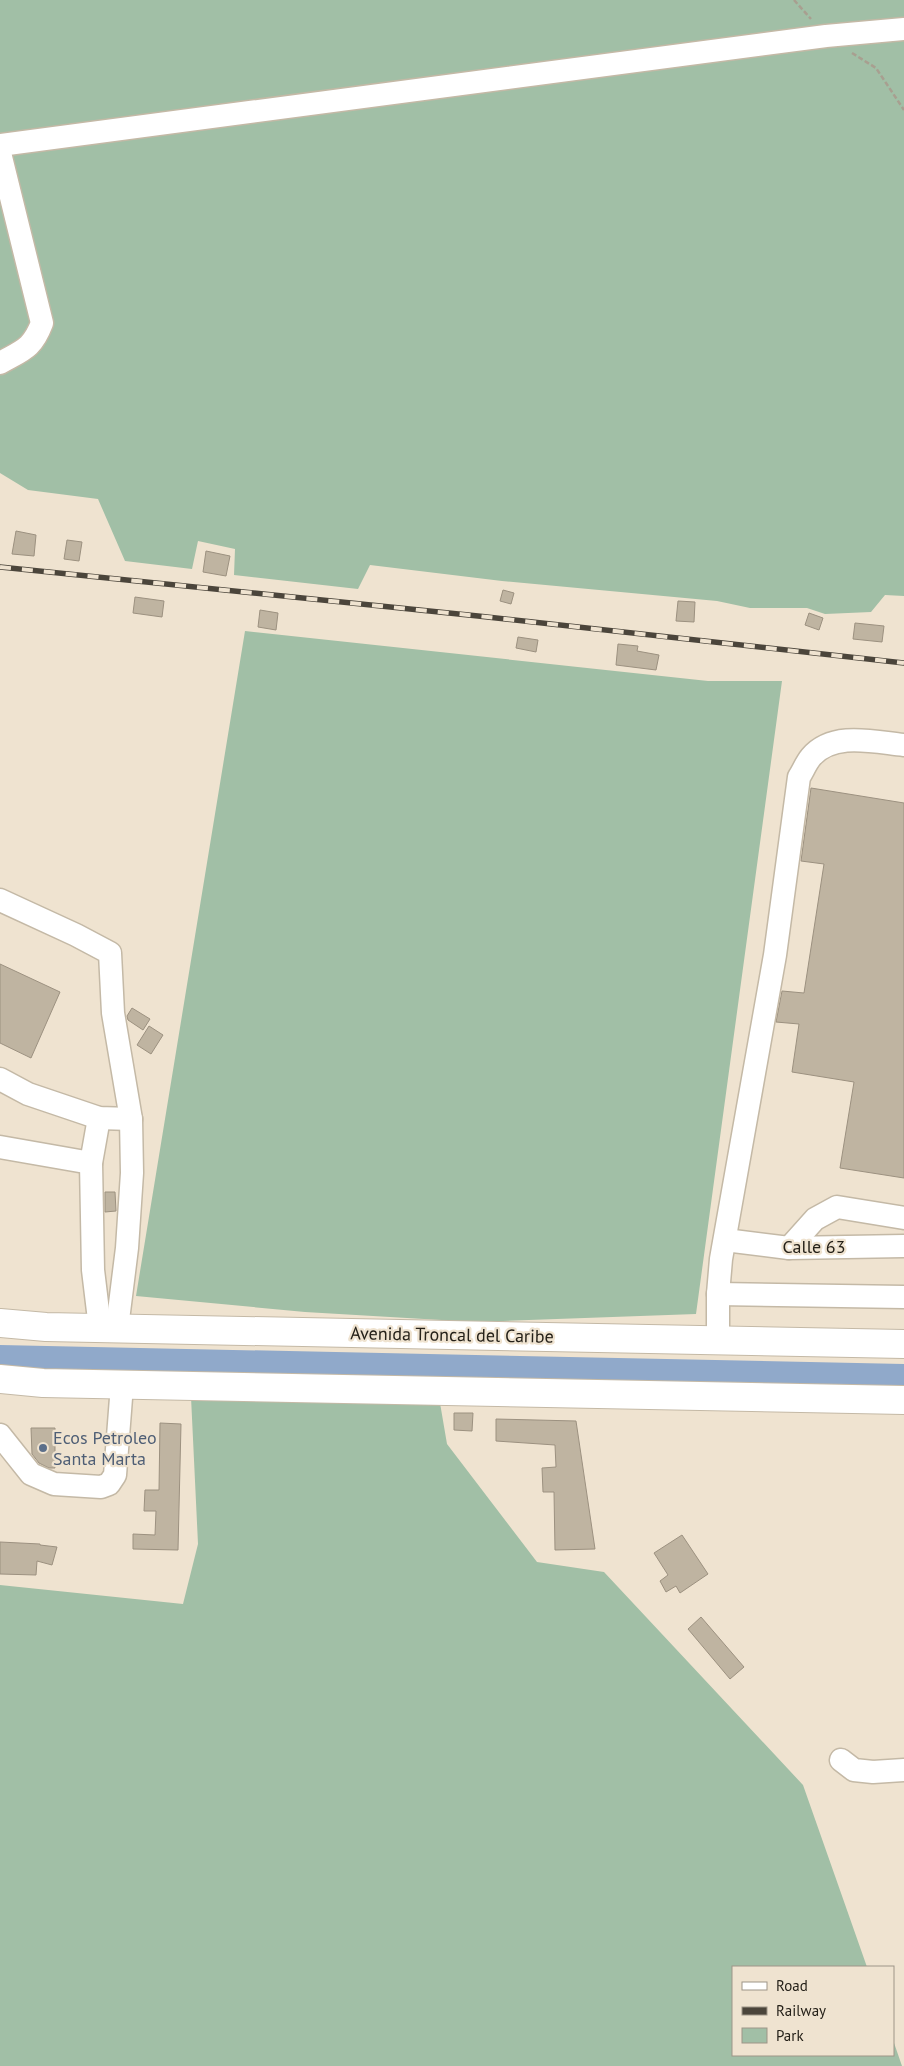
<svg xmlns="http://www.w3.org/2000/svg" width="904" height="2066" font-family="'PT Sans',sans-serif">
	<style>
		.green { fill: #a1bfa6 }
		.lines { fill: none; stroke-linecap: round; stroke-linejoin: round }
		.river { stroke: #90a9ca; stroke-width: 28 }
		.building { fill: #bfb4a1; stroke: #9c9180 }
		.minor-casing { stroke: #c4b9a6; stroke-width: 25 }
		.highway-casing { stroke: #c4b9a6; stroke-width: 30 }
		.path { stroke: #a89f90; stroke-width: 2.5; stroke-dasharray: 5 2.5; stroke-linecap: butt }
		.minor { stroke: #fff; stroke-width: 22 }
		.highway { stroke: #fff; stroke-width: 28 }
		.rail-casing { stroke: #4b453b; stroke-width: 5.5 }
		.rail { stroke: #efe3d0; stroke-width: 4; stroke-dasharray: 11; stroke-linecap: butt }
		.service-dot { fill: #5c6f8a; stroke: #efe3d0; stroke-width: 2 }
		.labels { text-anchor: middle; stroke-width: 4.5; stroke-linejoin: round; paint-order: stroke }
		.street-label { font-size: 18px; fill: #252119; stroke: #efe3d0 }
		.service-label { font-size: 18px; fill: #4e5e75; stroke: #efe3d0; text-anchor: start }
	</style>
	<rect width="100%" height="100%" fill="#efe3d0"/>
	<g class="green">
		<polygon points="0,0 904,0 904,596 885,595 871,612 825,614 807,608 750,608 717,601 502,581 370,565 358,589 234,575 235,549 198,541 192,569 125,561 98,499 28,490 0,473"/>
		<polygon points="245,631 708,681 782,681 696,1314 475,1322 305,1312 136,1296"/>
		<polygon points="191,1397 440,1403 447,1444 537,1562 604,1572 803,1785 867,1967 733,1967 733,2055 893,2055 893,2040 902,2066 0,2066 0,1585 183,1604 198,1544"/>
	</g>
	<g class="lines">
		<polyline class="river" points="0,1359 904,1378"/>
	</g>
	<g class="building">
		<polygon points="16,531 36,535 34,556 12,554"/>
		<polygon points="67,540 82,542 79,561 64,559"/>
		<polygon points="206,551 230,556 226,576 203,572"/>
		<polygon points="503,590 514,593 511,604 500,601"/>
		<polygon points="135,597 164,601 162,617 133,613"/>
		<polygon points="678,601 695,602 694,622 676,621"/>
		<polygon points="260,610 278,613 276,630 258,627"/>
		<polygon points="809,613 823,618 819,630 805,625"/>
		<polygon points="855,623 884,626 882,642 853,639"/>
		<polygon points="518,637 538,640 536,652 516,648"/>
		<polygon points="618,644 638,646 637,651 659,655 656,670 616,665"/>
		<polygon points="811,788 904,803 904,1178 840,1168 854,1082 792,1072 799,1024 776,1022 782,991 804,993 824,864 801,861"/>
		<polygon points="0,964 60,992 31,1058 0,1043"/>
		<polygon points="132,1008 150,1019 143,1030 128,1020 127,1016"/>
		<polygon points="149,1026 163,1035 151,1054 137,1045"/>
		<polygon points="105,1192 115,1192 116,1211 105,1212"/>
		<polygon points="454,1413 473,1413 472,1431 454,1430"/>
		<polygon points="496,1419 576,1421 595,1549 555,1550 554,1492 543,1492 542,1468 556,1467 555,1445 496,1441"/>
		<polygon points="160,1423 181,1424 178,1550 133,1549 133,1534 155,1535 156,1511 144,1511 145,1490 159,1490"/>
		<polygon points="31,1428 55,1428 55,1468 49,1468 39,1463 32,1454"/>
		<polygon points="682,1535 708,1574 680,1593 676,1586 666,1592 660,1581 668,1575 654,1553"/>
		<polygon points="0,1542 40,1544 40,1545 57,1547 52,1565 37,1561 36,1575 0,1574"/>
		<polygon points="701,1617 744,1667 730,1679 688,1629"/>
	</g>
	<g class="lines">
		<g class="minor-casing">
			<g id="minor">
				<polyline points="0,145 826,36 904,29"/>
				<path d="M 0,153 L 42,323 C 32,349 23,350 0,363"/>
				<polyline points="0,900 76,935 110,953 113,1013 131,1119 132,1173 127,1248 117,1328"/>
				<polyline points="0,1079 28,1094 99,1118 131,1119"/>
				<polyline points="99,1118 91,1163 93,1270 100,1328"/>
				<polyline points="0,1147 91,1163"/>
				<polyline points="725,1240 789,1248 904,1246"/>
				<polyline points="789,1248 815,1219 837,1207 904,1218"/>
				<polyline points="718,1294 904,1297"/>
				<path d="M 718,1340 L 718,1294 L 721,1259 L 775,955 L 799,777 C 803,771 806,763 811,757 C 833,731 874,742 904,745"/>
				<polyline points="0,1435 31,1474 54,1484 101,1487 109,1484 115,1475 122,1385"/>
				<polyline points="841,1760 854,1770 873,1772 904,1770"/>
			</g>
		</g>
		<g class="highway-casing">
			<g id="highway">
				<polyline points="0,1323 46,1327 904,1344"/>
				<polyline points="0,1379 43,1383 904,1400"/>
			</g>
		</g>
		<g class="path">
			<polyline points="794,0 811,19"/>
			<polyline points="852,53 876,68 904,110"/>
		</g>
		<use href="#minor" class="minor"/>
		<use href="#highway" class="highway"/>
		<g class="rail-casing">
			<polyline id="rail" points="0,567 478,616 904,663"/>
		</g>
		<use href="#rail" class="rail"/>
	</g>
	<circle class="service-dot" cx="43" cy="1448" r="5"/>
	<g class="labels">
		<g class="street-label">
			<text x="814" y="1253">Calle 63</text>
			<text transform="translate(452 1335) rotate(1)" y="6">Avenida Troncal del Caribe</text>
		</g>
		<g class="service-label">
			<text x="53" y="1444">Ecos Petroleo<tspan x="53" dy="21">Santa Marta</tspan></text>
		</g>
	</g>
	<rect x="732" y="1966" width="162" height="90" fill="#efe3d0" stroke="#9e9587"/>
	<rect x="742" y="1982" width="25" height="8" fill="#ffffff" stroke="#9e9587"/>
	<text x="776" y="1991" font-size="15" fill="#252119">Road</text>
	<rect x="742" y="2007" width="25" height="8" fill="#4b453b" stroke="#9e9587"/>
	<text x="776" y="2016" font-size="15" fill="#252119">Railway</text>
	<rect x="742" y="2028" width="25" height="15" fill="#a1bfa6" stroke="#9e9587"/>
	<text x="776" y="2041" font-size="15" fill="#252119">Park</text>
</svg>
